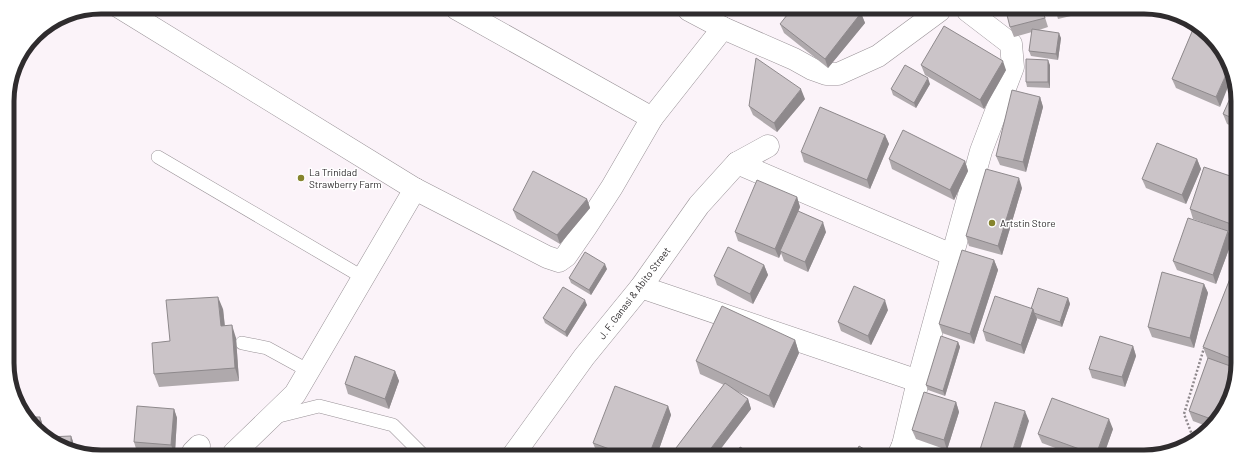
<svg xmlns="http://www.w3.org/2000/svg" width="1245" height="464" font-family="Barlow,sans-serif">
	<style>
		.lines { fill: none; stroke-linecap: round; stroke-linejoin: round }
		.lane-casing { stroke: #999297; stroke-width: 14 }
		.street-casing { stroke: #999297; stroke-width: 23 }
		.path { stroke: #8e888c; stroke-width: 2.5; stroke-dasharray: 2 2; stroke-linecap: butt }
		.lane { stroke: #fff; stroke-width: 13 }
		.street { stroke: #fff; stroke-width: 22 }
		.wall { fill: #afa9ac }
		.shaded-wall { fill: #8e898c }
		.building { fill: #cbc4c8; stroke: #8e898c }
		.poi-dot { fill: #86842d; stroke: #fff; stroke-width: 1.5 }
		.labels { text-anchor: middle; stroke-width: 3; stroke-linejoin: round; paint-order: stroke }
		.poi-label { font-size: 10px; fill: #2f2c2e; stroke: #fff; text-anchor: start }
		.street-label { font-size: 10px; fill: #2f2c2e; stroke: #fff }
		.rim { fill: none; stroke: #2f2c2e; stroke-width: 5 }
	</style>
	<rect width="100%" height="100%" fill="#fbf3f9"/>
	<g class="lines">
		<g class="lane-casing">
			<g id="lane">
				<polyline points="158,157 364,278"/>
				<polyline points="242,343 267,348 309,371"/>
				<polyline points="275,417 319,406 393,425 422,454"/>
			</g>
		</g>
		<g class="street-casing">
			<g id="street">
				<polyline points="119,7 415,189 547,257 559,261 566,256 586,227 612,187 652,118 723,28"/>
				<polyline points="457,9 652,118"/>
				<polyline points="689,10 723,28 794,59 812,69 826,74 838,74 878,56 939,11"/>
				<polyline points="737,163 952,255"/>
				<polyline points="641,287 918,381"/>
				<polyline points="903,445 936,456"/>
				<polyline points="193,452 199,446"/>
				<polyline points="234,453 295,394 415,189"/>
				<polyline points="514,454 584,357 641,287 699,205 737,163 768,146"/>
				<polyline points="898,456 903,445 918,381 981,151 1013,67 1011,44 968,11"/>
			</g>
		</g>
		<g class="path">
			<polyline points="1232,274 1235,265"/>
			<polyline points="1194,440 1184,414 1204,348"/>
		</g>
		<use href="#lane" class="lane"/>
		<use href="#street" class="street"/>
	</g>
	<g class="wall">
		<polygon points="1043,11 1048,27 1039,30 1061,38 1058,60 1031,56 1029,51 1032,32 1014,37 1010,27"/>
		<polygon points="1056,12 1088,12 1058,19"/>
		<polygon points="861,13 865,23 828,68 784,33 780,24"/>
		<polygon points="1194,27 1220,107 1176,88 1172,79"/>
		<polygon points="921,65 1006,70 984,109 925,75"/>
		<polygon points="1050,65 1050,88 1027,87 1026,82"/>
		<polygon points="930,84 916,108 893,95 891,89"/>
		<polygon points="1237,89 1237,128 1227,124 1223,114"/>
		<polygon points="1040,97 1043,107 1026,172 1000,165 996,156"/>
		<polygon points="805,99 777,132 753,115 749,106"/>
		<polygon points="885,135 889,144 870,189 804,162 801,152"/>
		<polygon points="889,159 965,161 968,171 954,200 892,169"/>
		<polygon points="1197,159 1201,169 1186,204 1146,188 1142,179"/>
		<polygon points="1236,178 1235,231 1234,234 1228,231 1232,241 1216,284 1177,270 1173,261 1222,229 1193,219 1190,209"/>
		<polygon points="1022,188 1002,255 969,246 966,236"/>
		<polygon points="797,197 800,207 796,217 826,232 808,272 784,261 781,253 779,258 738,241 735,232"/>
		<polygon points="587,199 590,208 560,244 517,219 513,210"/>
		<polygon points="994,260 998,270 974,344 942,333 939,324"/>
		<polygon points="764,265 768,275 753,304 717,285 714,276"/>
		<polygon points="1235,266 1233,393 1209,427 1193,421 1189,411 1208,360 1203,347"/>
		<polygon points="607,269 591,295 571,283 569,278"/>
		<polygon points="1204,284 1208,293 1194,348 1152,337 1148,327"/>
		<polygon points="1068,298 1070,304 1062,327 1036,318 1037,319 1024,354 986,341 983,331 1031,309"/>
		<polygon points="587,305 567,337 545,323 543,318"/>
		<polygon points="223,309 225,326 236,338 239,381 159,387 154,374 170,341"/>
		<polygon points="888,310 871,345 841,331 838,322"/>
		<polygon points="795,340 799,353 774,408 736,391 748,399 751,409 716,455 678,455 676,448 724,385 700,374 696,361"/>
		<polygon points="958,342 960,347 945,396 928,390 926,385"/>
		<polygon points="1133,346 1136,356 1125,387 1092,378 1089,369"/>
		<polygon points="395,371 399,381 389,409 348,394 345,384"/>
		<polygon points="956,402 959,412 947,450 916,439 912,430"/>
		<polygon points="668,406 671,415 657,455 601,454 597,453 593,443"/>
		<polygon points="174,409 177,418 175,452 127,452 137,452 134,442"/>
		<polygon points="1113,429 1103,457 1077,456 1042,443 1038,434"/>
	</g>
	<g class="shaded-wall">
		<polygon points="861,13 865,23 828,68 825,59"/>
		<polygon points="1059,33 1061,38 1058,60 1056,54"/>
		<polygon points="1048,60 1050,65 1050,88 1048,82"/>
		<polygon points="1003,61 1006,70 984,109 980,100"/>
		<polygon points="1229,68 1232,77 1220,107 1216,97"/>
		<polygon points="928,78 930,84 916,108 914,103"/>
		<polygon points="801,89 805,99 777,132 774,123"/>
		<polygon points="1040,97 1043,107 1026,172 1023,162"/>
		<polygon points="885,135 889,144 870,189 867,180"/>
		<polygon points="1197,159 1201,169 1186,204 1182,195"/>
		<polygon points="965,161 968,171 954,200 950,190"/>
		<polygon points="1019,178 1022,188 1002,255 998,246"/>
		<polygon points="797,197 800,207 781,252 780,251 781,253 779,258 775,249"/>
		<polygon points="587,199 590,208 560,244 557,235"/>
		<polygon points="1235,211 1235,231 1234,234 1231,224"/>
		<polygon points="823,222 826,232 808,272 805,262"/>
		<polygon points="1228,231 1232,241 1216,284 1213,275"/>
		<polygon points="994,260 998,270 974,344 970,334"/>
		<polygon points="605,264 607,269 591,295 589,290"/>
		<polygon points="764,265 768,275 753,304 750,294"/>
		<polygon points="1204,284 1208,293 1194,348 1190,338"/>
		<polygon points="218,297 223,309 226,339 221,326"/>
		<polygon points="1068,298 1070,304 1062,327 1060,322"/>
		<polygon points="585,300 587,305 567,337 565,332"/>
		<polygon points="885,300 888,310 871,345 868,336"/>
		<polygon points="1033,309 1037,319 1024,354 1021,345"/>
		<polygon points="232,325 236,338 239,381 235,368"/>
		<polygon points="795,340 799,353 774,408 769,396"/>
		<polygon points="958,342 960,347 945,396 943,391"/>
		<polygon points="1133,346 1136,356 1125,387 1122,377"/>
		<polygon points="395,371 399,381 389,409 385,399"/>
		<polygon points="748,399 751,409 716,455 706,455"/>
		<polygon points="956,402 959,412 947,450 944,440"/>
		<polygon points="668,406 671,415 657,455 649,455"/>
		<polygon points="174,409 177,418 175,452 174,452 171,445"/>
		<polygon points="1025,411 1029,421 1018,456 1011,456"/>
		<polygon points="40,417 42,422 42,433 40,432"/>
		<polygon points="1109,419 1113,429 1103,457 1097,457 1096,455"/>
		<polygon points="71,436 73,441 73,452 71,452"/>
	</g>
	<g class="building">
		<polygon points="791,10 858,11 861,13 825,59 780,24"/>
		<polygon points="1006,11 1043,11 1045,18 1010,27"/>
		<polygon points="944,26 1003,61 980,100 921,65"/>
		<polygon points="1194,27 1218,44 1229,68 1216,97 1172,79"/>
		<polygon points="1032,29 1059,33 1056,54 1029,51"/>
		<polygon points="756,58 801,89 774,123 749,106"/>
		<polygon points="1026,59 1048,60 1048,82 1026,82"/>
		<polygon points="905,65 928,78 914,103 891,89"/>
		<polygon points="1236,85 1237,89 1237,120 1223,114"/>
		<polygon points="1012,90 1040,97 1023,162 996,156"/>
		<polygon points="820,107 885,135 867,180 801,152"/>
		<polygon points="903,130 965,161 950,190 889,159"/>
		<polygon points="1157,143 1197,159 1182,195 1142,179"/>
		<polygon points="1204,167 1236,178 1235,211 1231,224 1190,209"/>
		<polygon points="986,169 1019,178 998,246 966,236"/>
		<polygon points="533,171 587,199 557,235 513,210"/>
		<polygon points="757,180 797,197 775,249 735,232"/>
		<polygon points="798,211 823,222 805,262 780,251"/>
		<polygon points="1188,218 1228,231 1213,275 1173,261"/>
		<polygon points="728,247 764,265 750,294 714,276"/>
		<polygon points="962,250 994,260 970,334 939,324"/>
		<polygon points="585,252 605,264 589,290 569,278"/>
		<polygon points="1235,266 1233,359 1203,347"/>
		<polygon points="1162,272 1204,284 1190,338 1148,327"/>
		<polygon points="854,286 885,300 868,336 838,322"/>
		<polygon points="563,287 585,300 565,332 543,318"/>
		<polygon points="1038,288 1068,298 1060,322 1034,313 1033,309 1031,309"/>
		<polygon points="995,296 1033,309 1021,345 983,331"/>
		<polygon points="218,297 221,326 232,325 235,368 154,374 152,343 170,341 166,300"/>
		<polygon points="722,306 795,340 769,396 696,361"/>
		<polygon points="941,336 958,342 943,391 926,385"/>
		<polygon points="1100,336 1133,346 1122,377 1089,369"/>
		<polygon points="355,356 395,371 385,399 345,384"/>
		<polygon points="1208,358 1233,367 1233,393 1214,420 1189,411"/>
		<polygon points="725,383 748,399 706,455 684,455 676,448"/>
		<polygon points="615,386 668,406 649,455 623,454 593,443"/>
		<polygon points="924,392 956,402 944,440 912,430"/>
		<polygon points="1052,398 1109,419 1096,455 1038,434"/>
		<polygon points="995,402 1025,411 1011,456 978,456"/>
		<polygon points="137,406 174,409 171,445 134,442"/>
		<polygon points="27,417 40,417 40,432 30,425"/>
		<polygon points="71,436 71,452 48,437"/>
		<polygon points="859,446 874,455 874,456 855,455"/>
		<polygon points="740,447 754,455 736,455"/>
		<polygon points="581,449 588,454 576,454"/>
		<polygon points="157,451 157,452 127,452"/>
		<polygon points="892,452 902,456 891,456"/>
	</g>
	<g class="poi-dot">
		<circle cx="301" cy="178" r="4"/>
		<circle cx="992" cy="223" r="4"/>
	</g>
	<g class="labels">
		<g class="poi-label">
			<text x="309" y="176">La Trinidad<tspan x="309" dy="12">Strawberry Farm</tspan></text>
			<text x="1000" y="227">Artstin Store</text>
		</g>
		<g class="street-label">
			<text transform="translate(634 293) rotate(-53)" y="4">J. F. Ganasi &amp; Abito Street</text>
		</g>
	</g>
	<path d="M0 0H1245V464H0ZM101 14H1144A87 87 0 0 1 1231 101V363A87 87 0 0 1 1144 450H101A87 87 0 0 1 14 363V101A87 87 0 0 1 101 14Z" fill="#fff" fill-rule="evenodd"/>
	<path class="rim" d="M101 14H1144A87 87 0 0 1 1231 101V363A87 87 0 0 1 1144 450H101A87 87 0 0 1 14 363V101A87 87 0 0 1 101 14Z"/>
</svg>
